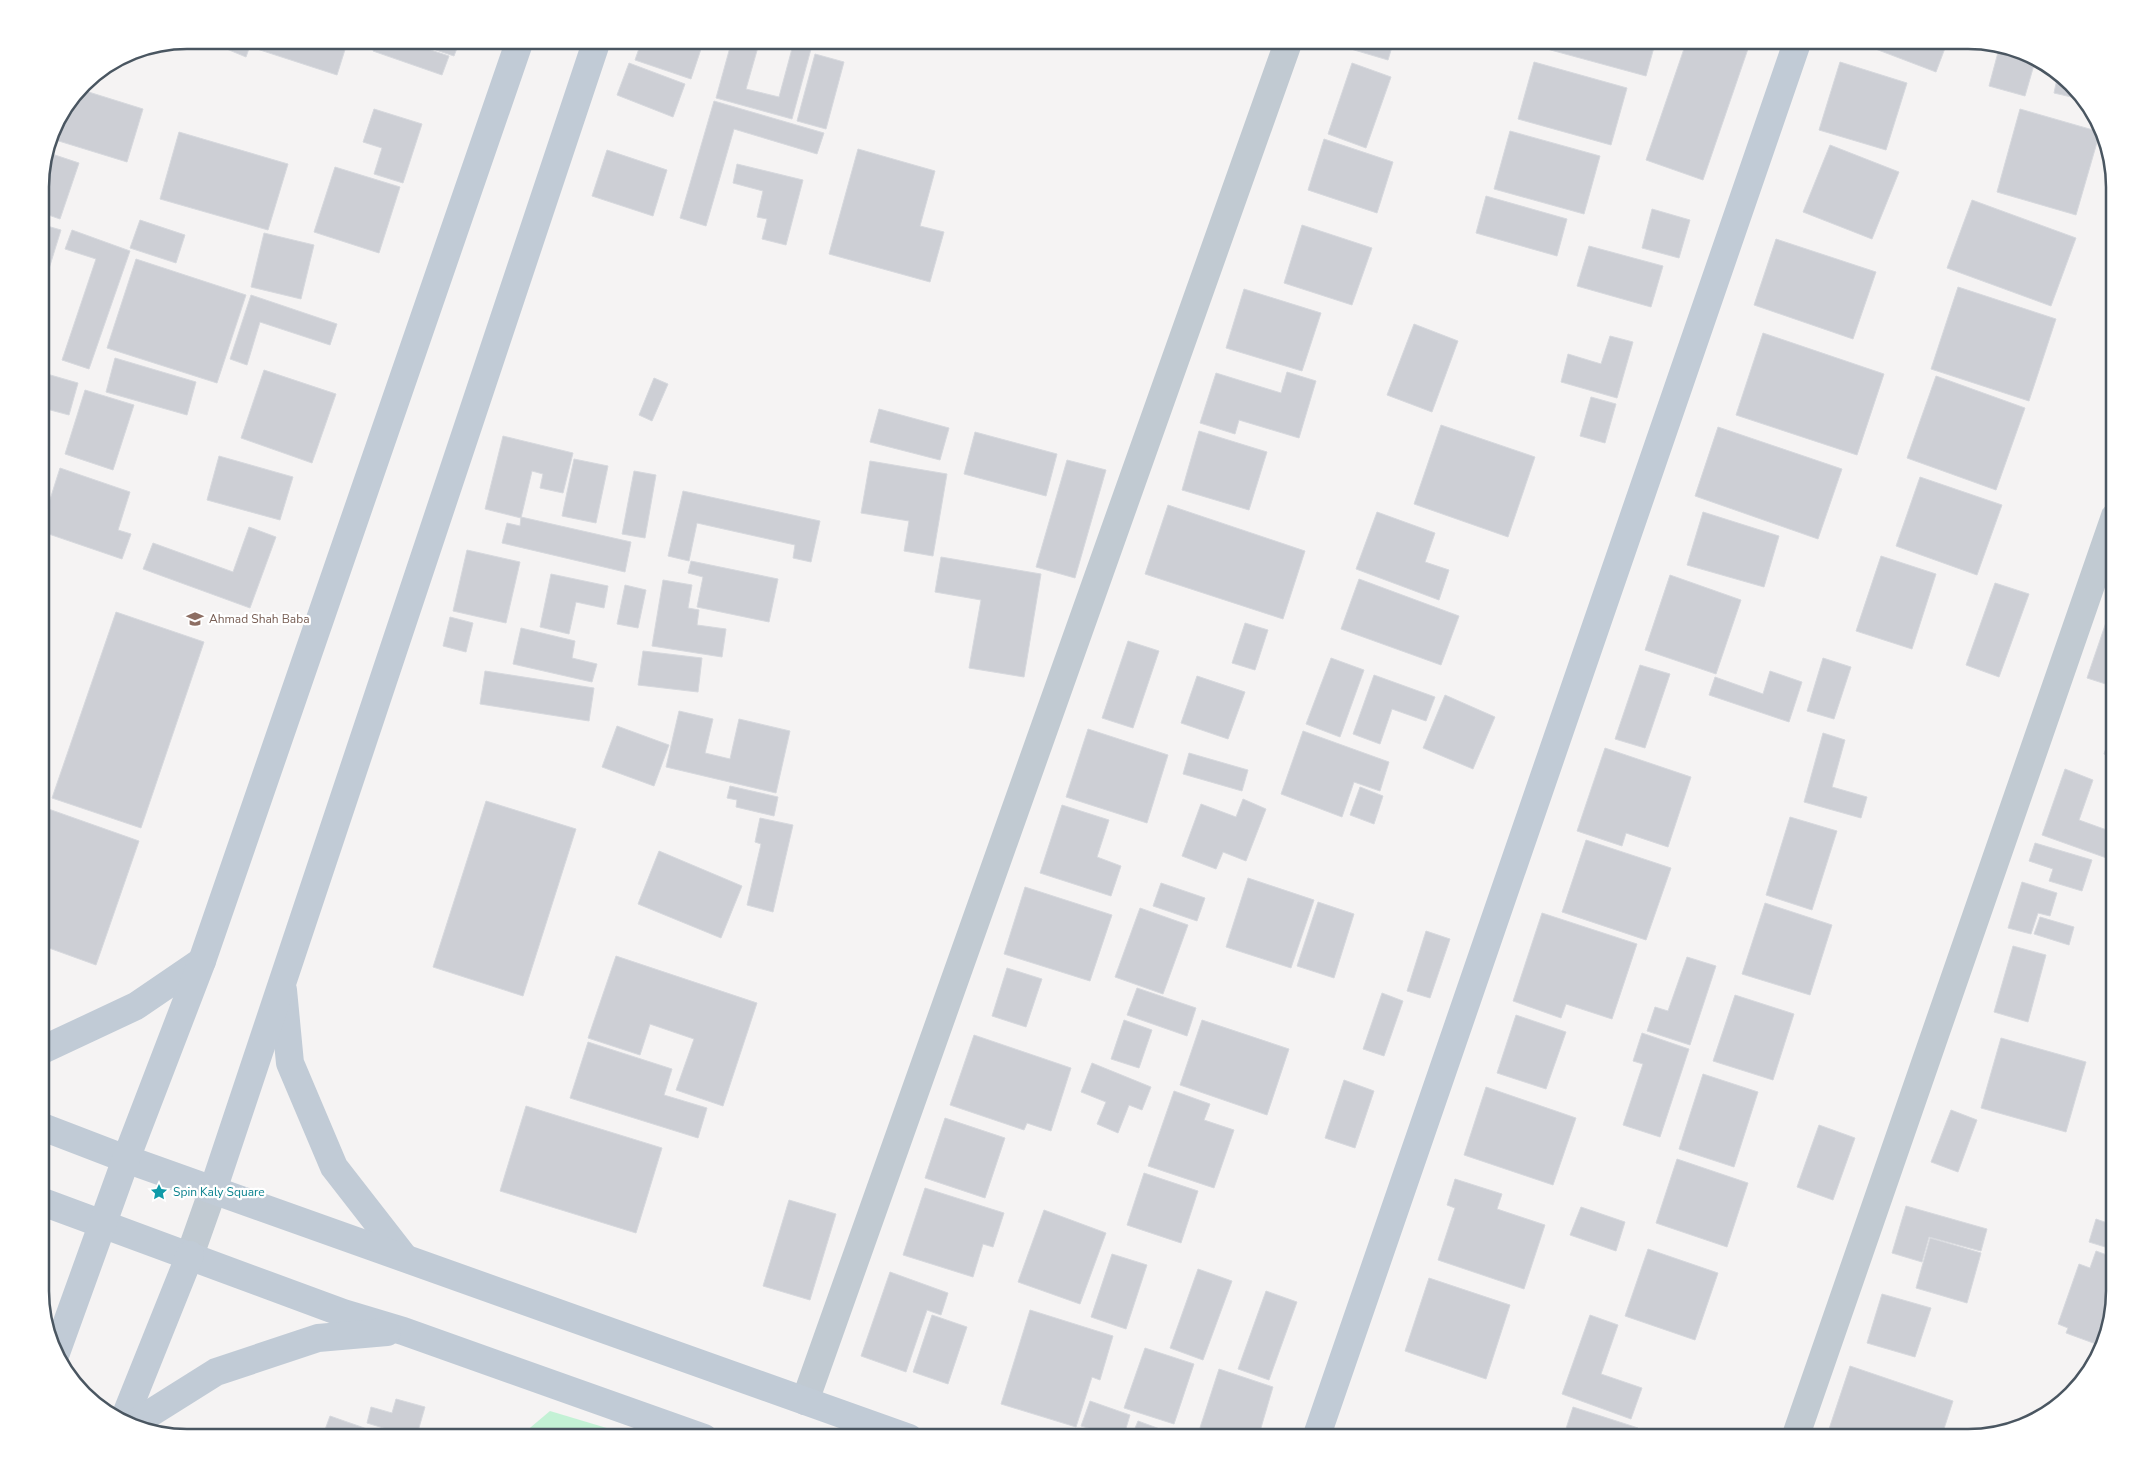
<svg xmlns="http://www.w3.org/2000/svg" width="2155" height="1478" font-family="'Nunito Sans',sans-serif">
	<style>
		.green { fill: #c3f1d5 }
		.building { fill: #cdcfd5; stroke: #d7d9de }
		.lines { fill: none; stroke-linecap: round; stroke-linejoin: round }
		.street { stroke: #c1cad2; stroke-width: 28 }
		.secondary { stroke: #c1cbd6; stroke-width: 28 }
		.labels { text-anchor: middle; stroke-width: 4.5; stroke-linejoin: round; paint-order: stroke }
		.education-label { font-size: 12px; fill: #785e54; stroke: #fff; text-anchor: start }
		.culture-label { font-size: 12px; fill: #0d838f; stroke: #fff; text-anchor: start }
		.rim { fill: none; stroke: #4a5661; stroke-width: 2.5 }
	</style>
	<rect width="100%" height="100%" fill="#f5f3f3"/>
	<polygon class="green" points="550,1411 640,1438 518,1438"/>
	<g class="building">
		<polygon points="205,40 252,40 246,57"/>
		<polygon points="260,40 348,40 337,75 257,49"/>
		<polygon points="377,40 400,40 449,56 442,75 373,51"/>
		<polygon points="406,40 460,40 454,56"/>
		<polygon points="642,40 704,40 691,79 635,60"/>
		<polygon points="732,40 760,40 746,89 779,97 793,45 811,49 792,119 716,98"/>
		<polygon points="1335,40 1394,40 1388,60 1334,44"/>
		<polygon points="1550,40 1656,40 1646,76 1547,49"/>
		<polygon points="1687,40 1751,40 1703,180 1646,160"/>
		<polygon points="1852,40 1948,40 1936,72"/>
		<polygon points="2000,45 2015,48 2036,58 2025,96 1989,86"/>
		<polygon points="815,54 844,62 826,129 797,121"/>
		<polygon points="1534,62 1627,88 1611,145 1518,119"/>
		<polygon points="1840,62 1907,83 1886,150 1819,130"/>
		<polygon points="629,63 685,84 673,117 617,95"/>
		<polygon points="1352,63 1391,77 1366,148 1328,134"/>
		<polygon points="2058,74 2080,99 2054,93"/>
		<polygon points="79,89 143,109 127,162 49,138 52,129"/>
		<polygon points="714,101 824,133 817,154 734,129 706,226 680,218"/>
		<polygon points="374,109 422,124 403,183 374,174 382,148 363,142"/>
		<polygon points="2020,109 2100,132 2076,215 1997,192"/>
		<polygon points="1510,131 1600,156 1584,214 1494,189"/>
		<polygon points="179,132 288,164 268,230 160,199"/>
		<polygon points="1324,139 1393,162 1377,213 1308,190"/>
		<polygon points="1830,145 1899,172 1872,239 1803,212"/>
		<polygon points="858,149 935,171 920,226 944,232 930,282 829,254"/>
		<polygon points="607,150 667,170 653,216 592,196"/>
		<polygon points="46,152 79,163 60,219 40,212 40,177"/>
		<polygon points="737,164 803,180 786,245 762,239 767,219 757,217 763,191 733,183"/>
		<polygon points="335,167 400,187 379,253 314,232"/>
		<polygon points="1486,196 1567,219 1557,256 1476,233"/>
		<polygon points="1972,200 2076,238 2051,306 1947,268"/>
		<polygon points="1652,209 1690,220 1679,258 1642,248"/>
		<polygon points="140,220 185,235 176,263 130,248"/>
		<polygon points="40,224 61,230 43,288 40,288"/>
		<polygon points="1302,225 1372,248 1352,305 1284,283"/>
		<polygon points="72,230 130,251 89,369 62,360 96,259 65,249"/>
		<polygon points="264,233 314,245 301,299 251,287"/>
		<polygon points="1776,239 1876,272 1853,339 1754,305"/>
		<polygon points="1589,246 1663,266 1651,307 1577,286"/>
		<polygon points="136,259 246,295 217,383 107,348"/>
		<polygon points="1958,287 2056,319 2029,401 1931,369"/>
		<polygon points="1244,289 1321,313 1302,371 1226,348"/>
		<polygon points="251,295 337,324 330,345 260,322 247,365 230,359"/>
		<polygon points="1414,324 1458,341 1432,412 1387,395"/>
		<polygon points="1763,333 1884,374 1857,455 1736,415"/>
		<polygon points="1610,336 1633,342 1617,398 1561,382 1568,354 1601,364"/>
		<polygon points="115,358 196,382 187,415 106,392"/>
		<polygon points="264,370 336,394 312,463 241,438"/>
		<polygon points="40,372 78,383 69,415 43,408 40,418"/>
		<polygon points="1287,372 1316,381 1299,438 1239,420 1235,434 1200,423 1216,373 1281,393"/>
		<polygon points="1936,376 2025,408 1996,490 1907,458"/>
		<polygon points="654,378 668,384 652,421 639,415"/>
		<polygon points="85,390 134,405 113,470 65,454"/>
		<polygon points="1591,397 1616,404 1605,443 1580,436"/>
		<polygon points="879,409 949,428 940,460 870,442"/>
		<polygon points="1441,425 1535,457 1508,537 1414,504"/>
		<polygon points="1718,427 1842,469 1818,539 1695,496"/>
		<polygon points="1199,431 1267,452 1249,510 1182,490"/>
		<polygon points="975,432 1057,454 1046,496 964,474"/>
		<polygon points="503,436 573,453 563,493 540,488 543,474 532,471 521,518 485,509"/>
		<polygon points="219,456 293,477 280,520 207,500"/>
		<polygon points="574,459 608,466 596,523 562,516"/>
		<polygon points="1067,460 1106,470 1075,578 1036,567"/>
		<polygon points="870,461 947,474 933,556 904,551 909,521 861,513"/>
		<polygon points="60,468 130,492 118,530 131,534 122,559 40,531"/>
		<polygon points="634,471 656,475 645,538 622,534"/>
		<polygon points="1920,477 2002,505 1977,575 1896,546"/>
		<polygon points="683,491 820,521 811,562 793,558 795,545 697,523 689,561 668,556"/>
		<polygon points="1168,505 1305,551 1283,619 1145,574"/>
		<polygon points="1377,512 1435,533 1425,562 1449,570 1439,600 1356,569"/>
		<polygon points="1703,512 1779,536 1764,587 1687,565"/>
		<polygon points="521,517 631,542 625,572 502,543 507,523 520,526"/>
		<polygon points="249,527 276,537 250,608 143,569 153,543 233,572"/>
		<polygon points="467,550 520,562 506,623 453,611"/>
		<polygon points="1881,556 1936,574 1912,649 1856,631"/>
		<polygon points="941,557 1041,574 1024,677 969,668 981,600 935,592"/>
		<polygon points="691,561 778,579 769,622 697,607 703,577 688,573"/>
		<polygon points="551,574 608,586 604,608 576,602 569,634 540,627"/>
		<polygon points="1670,575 1741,600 1716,674 1645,650"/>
		<polygon points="1359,579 1459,616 1441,665 1341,629"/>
		<polygon points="663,580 692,585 688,608 699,610 697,625 726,629 722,657 652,646"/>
		<polygon points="1995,583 2029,594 1999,677 1966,665"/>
		<polygon points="625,585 646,590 638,628 617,624"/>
		<polygon points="2113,602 2115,602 2115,687 2087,678"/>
		<polygon points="116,612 204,642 141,828 52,798"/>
		<polygon points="450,617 473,623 466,652 443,646"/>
		<polygon points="1245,623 1268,630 1255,670 1232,663"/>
		<polygon points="521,628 575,641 572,658 597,664 592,682 513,664"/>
		<polygon points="1128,641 1159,651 1133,728 1102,718"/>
		<polygon points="643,651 702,658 698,692 638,685"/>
		<polygon points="1331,658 1364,670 1340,737 1306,724"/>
		<polygon points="1823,658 1851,667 1834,719 1807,711"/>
		<polygon points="1640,665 1670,674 1645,748 1615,739"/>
		<polygon points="485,671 594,688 589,721 480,704"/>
		<polygon points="1770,671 1802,682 1789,722 1709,695 1715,677 1763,694"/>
		<polygon points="1374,675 1435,697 1426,721 1392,709 1380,744 1353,734"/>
		<polygon points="1197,676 1245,692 1228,739 1181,723"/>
		<polygon points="1445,695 1495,717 1473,769 1423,748"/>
		<polygon points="679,711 713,719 705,753 730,759 739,719 790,731 776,793 666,767"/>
		<polygon points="2115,721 2115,758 2104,754"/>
		<polygon points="617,726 669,745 654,786 602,767"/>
		<polygon points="1088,729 1168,755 1147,823 1066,797"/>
		<polygon points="1303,731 1389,762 1380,791 1354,782 1342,817 1281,794"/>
		<polygon points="1823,733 1845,740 1832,787 1867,797 1861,818 1804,802"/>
		<polygon points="1605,748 1691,777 1668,847 1626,833 1622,846 1577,831"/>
		<polygon points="1189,753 1248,770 1242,791 1183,774"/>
		<polygon points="2065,769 2093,780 2079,820 2115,833 2115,861 2042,835"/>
		<polygon points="730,786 778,797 774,816 736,807 737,800 727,798"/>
		<polygon points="1360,787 1383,796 1374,824 1350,815"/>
		<polygon points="1243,799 1266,809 1246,861 1223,852 1216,869 1182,856 1201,804 1236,817"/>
		<polygon points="486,801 576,829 523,996 433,967"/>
		<polygon points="1062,805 1109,820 1097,857 1121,866 1111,896 1040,873"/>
		<polygon points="40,806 139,841 96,965 49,948 40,975"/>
		<polygon points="1790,817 1837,831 1812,910 1766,895"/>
		<polygon points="760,818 793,825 773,912 747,905 761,844 755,842"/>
		<polygon points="1586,840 1671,868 1646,940 1562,912"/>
		<polygon points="2035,843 2092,860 2082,891 2049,881 2053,869 2029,861"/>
		<polygon points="659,851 742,886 721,938 638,904"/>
		<polygon points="1248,878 1314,900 1291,968 1226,947"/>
		<polygon points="2022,882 2057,893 2050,916 2038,913 2031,934 2008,928"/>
		<polygon points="1161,883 1205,898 1197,921 1153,906"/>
		<polygon points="1025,887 1112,915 1090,981 1004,954"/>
		<polygon points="1318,902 1354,914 1334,978 1297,966"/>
		<polygon points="1765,903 1832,925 1810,995 1742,974"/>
		<polygon points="1140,908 1188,925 1163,994 1115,977"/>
		<polygon points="1542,913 1637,944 1612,1019 1566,1004 1561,1018 1513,1001"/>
		<polygon points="2040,917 2074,927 2069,945 2034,934"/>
		<polygon points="1426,931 1450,939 1430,998 1407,991"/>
		<polygon points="2013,946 2046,955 2028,1022 1994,1012"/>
		<polygon points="616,956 757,1003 723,1106 676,1090 694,1039 650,1024 640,1055 588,1038"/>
		<polygon points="1687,957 1716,966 1690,1045 1647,1031 1655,1007 1668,1011"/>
		<polygon points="1007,968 1042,979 1026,1027 992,1016"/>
		<polygon points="1137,988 1196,1008 1187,1036 1127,1015"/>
		<polygon points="1382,993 1403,1001 1384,1056 1363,1049"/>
		<polygon points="1735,995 1794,1014 1773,1080 1713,1061"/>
		<polygon points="1516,1015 1566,1032 1546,1089 1497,1073"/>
		<polygon points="1124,1020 1152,1030 1139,1068 1111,1059"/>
		<polygon points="1202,1020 1289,1049 1267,1115 1180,1085"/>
		<polygon points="1642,1033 1689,1049 1660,1137 1623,1125 1643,1064 1633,1061"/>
		<polygon points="974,1035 1071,1068 1051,1131 1027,1123 1024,1130 950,1105"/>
		<polygon points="2001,1038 2086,1062 2066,1132 1981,1108"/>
		<polygon points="588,1042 672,1069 664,1095 707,1108 698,1138 570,1098"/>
		<polygon points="1092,1063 1151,1087 1142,1110 1129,1105 1118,1133 1097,1124 1106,1102 1081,1092"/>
		<polygon points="1703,1074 1758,1092 1734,1167 1679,1149"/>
		<polygon points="1344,1080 1374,1091 1355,1148 1325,1138"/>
		<polygon points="1486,1087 1576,1118 1553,1185 1464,1155"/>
		<polygon points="1174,1091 1210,1104 1204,1120 1234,1130 1214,1188 1148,1166"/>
		<polygon points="526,1106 662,1148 636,1233 500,1191"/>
		<polygon points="1951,1110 1977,1120 1958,1172 1931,1162"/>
		<polygon points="945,1118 1005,1138 985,1198 925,1178"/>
		<polygon points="1819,1125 1855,1138 1833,1200 1797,1187"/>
		<polygon points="1677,1159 1748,1183 1727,1247 1656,1223"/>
		<polygon points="2114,1159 2115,1159 2115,1183 2108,1181"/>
		<polygon points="1144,1173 1198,1191 1181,1243 1127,1225"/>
		<polygon points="1455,1179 1502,1194 1497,1209 1545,1225 1524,1289 1438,1260 1455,1208 1447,1205"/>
		<polygon points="925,1188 1004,1213 993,1247 983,1244 973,1277 903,1255"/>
		<polygon points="789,1200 836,1214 810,1300 763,1286"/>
		<polygon points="1906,1206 1987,1229 1981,1251 1929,1237 1922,1262 1892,1253"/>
		<polygon points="1581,1207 1625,1222 1616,1251 1570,1235"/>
		<polygon points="1044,1210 1106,1233 1080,1304 1018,1282"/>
		<polygon points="2096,1219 2113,1225 2115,1219 2115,1250 2089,1242"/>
		<polygon points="1930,1238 1981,1253 1967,1303 1916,1288"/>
		<polygon points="1648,1249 1718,1273 1695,1340 1625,1316"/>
		<polygon points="2096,1251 2115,1258 2115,1291 2096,1344 2066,1333 2068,1328 2058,1324 2079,1264 2090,1268"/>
		<polygon points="1112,1254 1147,1265 1126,1329 1091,1317"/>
		<polygon points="1198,1269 1232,1281 1203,1360 1170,1348"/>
		<polygon points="890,1272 948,1293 941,1315 927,1310 906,1372 861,1356"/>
		<polygon points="1429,1278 1510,1305 1486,1379 1405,1351"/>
		<polygon points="1266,1291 1297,1302 1269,1380 1238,1369"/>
		<polygon points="1882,1294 1931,1308 1915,1357 1867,1343"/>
		<polygon points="1030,1310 1113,1336 1100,1380 1092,1377 1076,1427 1001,1404"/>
		<polygon points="932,1315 967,1327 948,1384 913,1372"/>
		<polygon points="1590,1315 1618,1325 1601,1374 1642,1388 1631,1419 1562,1394"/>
		<polygon points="1145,1348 1194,1364 1174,1424 1124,1408"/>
		<polygon points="1850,1366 1953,1401 1941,1438 1826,1438"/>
		<polygon points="1219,1369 1273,1387 1258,1438 1197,1437"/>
		<polygon points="396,1399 425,1407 416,1438 367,1423 371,1407 392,1413"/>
		<polygon points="1090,1401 1130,1415 1123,1438 1081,1426"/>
		<polygon points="1573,1407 1638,1428 1635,1438 1563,1438"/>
		<polygon points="330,1416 370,1430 367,1438 322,1438"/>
		<polygon points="1138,1421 1168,1432 1166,1438 1131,1438"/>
	</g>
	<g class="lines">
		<g class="street">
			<polyline points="190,1255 213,1190"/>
			<polyline points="805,1401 1289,40"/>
			<polyline points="1795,1438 2115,516"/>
		</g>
		<g class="secondary">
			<polyline points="283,990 290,1063 334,1167 404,1257"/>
			<polyline points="40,1051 136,1006 202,961"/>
			<polyline points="40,1126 126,1159 909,1438"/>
			<polyline points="213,1190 597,40"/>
			<polyline points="40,1201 343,1313 403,1331 704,1438"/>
			<polyline points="56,1353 126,1159 202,961 520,40"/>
			<polyline points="123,1422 190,1255"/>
			<polyline points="130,1426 216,1372 318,1338 387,1332"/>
			<polyline points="1316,1438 1798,40"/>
		</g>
	</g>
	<defs>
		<g id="school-bare" transform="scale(1.35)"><path d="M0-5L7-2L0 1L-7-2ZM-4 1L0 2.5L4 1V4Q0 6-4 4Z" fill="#8d6e63" stroke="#fff" stroke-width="2.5" paint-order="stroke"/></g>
		<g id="sight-bare" transform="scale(1.35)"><path d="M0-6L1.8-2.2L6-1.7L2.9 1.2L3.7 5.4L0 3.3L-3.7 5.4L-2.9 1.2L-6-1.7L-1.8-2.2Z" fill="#0f9aa8" stroke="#fff" stroke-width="2.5" paint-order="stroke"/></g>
	</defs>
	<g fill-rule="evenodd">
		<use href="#school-bare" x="195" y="619"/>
		<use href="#sight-bare" x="159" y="1192"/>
	</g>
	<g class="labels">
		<g class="education-label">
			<text x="209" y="623">Ahmad Shah Baba</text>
		</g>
		<g class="culture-label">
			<text x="173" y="1196">Spin Kaly Square</text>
		</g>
	</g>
	<path d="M0 0H2155V1478H0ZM187 49H1968A138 138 0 0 1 2106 187V1291A138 138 0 0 1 1968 1429H187A138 138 0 0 1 49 1291V187A138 138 0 0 1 187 49Z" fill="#fff" fill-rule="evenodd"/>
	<path class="rim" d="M187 49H1968A138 138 0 0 1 2106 187V1291A138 138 0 0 1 1968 1429H187A138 138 0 0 1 49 1291V187A138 138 0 0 1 187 49Z"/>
</svg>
